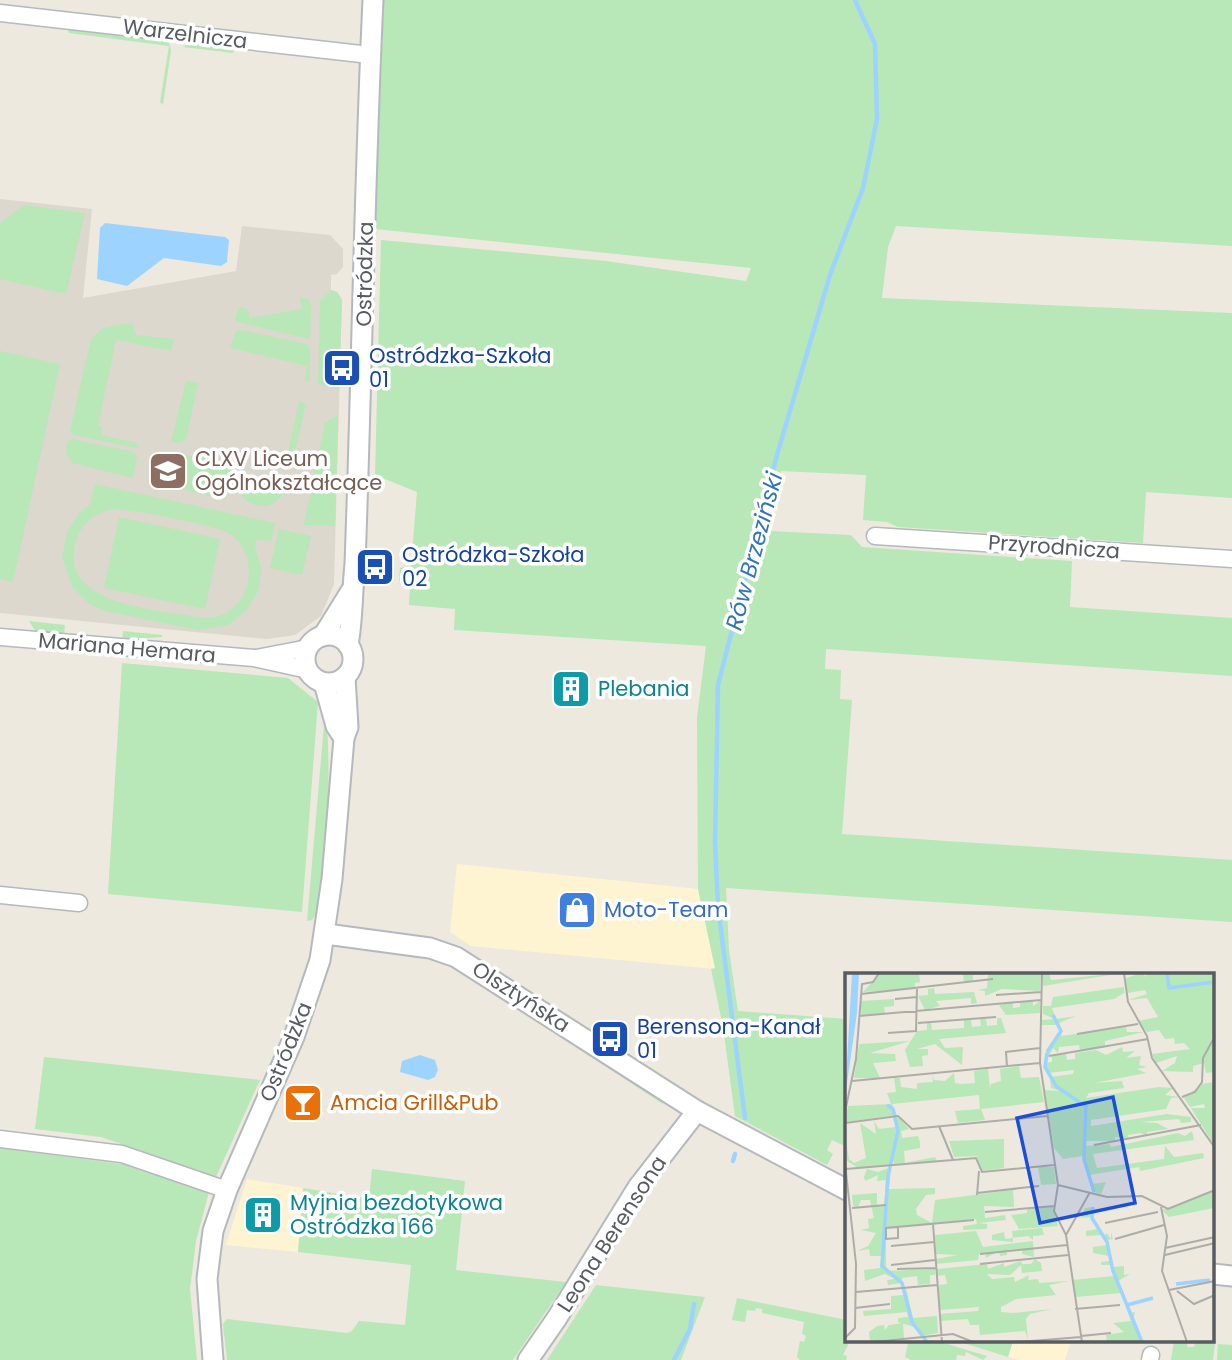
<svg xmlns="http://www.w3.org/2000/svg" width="1232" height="1360" font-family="Poppins,sans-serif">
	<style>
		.commercial { fill: #fff4d1 }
		.education { fill: #dcd8cd }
		.green { fill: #b8e7b8; fill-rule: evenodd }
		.water { fill: #9cd4ff }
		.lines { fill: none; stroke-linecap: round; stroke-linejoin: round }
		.stream { stroke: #9cd4ff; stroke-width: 4.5 }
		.minor-casing { stroke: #b5b8bd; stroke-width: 19 }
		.tertiary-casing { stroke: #b5b8bd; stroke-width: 23 }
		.minor { stroke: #fff; stroke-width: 16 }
		.tertiary { stroke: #fff; stroke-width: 19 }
		.labels { text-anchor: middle; stroke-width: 7; stroke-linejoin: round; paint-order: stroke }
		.street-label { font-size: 21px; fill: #585c61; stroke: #fff }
		.transit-label { font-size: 21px; fill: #164399; stroke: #fff; text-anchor: start }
		.education-label { font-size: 21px; fill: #785e54; stroke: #fff; text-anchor: start }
		.culture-label { font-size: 21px; fill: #0d838f; stroke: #fff; text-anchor: start }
		.shop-label { font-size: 21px; fill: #366cbe; stroke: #fff; text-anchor: start }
		.food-label { font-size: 21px; fill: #c56008; stroke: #fff; text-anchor: start }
		.water-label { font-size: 23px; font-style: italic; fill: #3274b8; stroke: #fff }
		.inset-river { fill: none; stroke: #9cd4ff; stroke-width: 3.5 }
		.inset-road { fill: none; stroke: #adada8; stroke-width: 2 }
		.view { fill: #1d4ed8; fill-opacity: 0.15; stroke: #1d4ed8; stroke-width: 3.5 }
		.inset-edge { fill: none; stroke: #585c61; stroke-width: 3.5 }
	</style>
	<rect width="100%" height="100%" fill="#ede9de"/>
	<g class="commercial">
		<polygon points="457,864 698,889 715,969 471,946 450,932"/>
		<polygon points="247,1179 303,1188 298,1252 226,1245"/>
		<polygon points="957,1341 1071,1341 1065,1360 1019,1360"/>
	</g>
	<polygon class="education" points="0,199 92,209 83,298 236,271 242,226 330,235 343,249 343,267 337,274 331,275 331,290 337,292 342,300 334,584 321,616 295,635 267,639 0,613"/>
	<g class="green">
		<polygon points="384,0 1232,0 1232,246 896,226 888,247 882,298 1232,313 1232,498 1146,492 1143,543 898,527 887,522 863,520 866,475 781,471 770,531 851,535 862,547 1072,561 1070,607 1232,618 1232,676 826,649 825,669 841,670 840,699 852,700 842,834 1232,860 1232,922 726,888 729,950 738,1011 847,1019 847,1147 832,1140 827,1150 833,1154 827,1165 735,1116 723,1027 711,969 715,968 698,889 697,718 706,646 454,630 455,609 409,605 410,585 402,584 399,580 400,568 411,565 417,492 375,475 381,240 606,261 746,281 751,268 375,229"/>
		<polygon points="67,27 169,42 171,50 163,105 160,102 169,46 69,33"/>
		<polygon points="191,43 234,46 233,53 183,47"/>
		<polygon points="24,205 85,213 66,294 0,279 0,223"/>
		<polygon points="331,290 337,292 342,300 339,389 318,384 320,301"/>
		<polygon points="300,297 308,299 311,305 310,337 308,339 235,321 238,309 242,307 248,310 250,318 302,309"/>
		<polygon points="132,323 136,335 174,339 171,351 116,340 98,425 102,427 101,435 138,443 137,448 73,435 70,431 91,339 103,328"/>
		<polygon points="237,329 307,344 310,347 310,382 305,381 307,366 230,348"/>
		<polygon points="0,351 60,364 13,582 0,579"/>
		<polygon points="186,381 198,383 186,439 179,443 171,442"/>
		<polygon points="299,401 306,403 295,451 286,463"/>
		<polygon points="338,415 335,526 304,525 325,423"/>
		<polygon points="72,439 133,452 137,457 133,478 72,463 66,453 67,442"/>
		<polygon points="182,454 234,465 226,499 149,482 150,475"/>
		<path d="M 283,478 L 289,480 C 283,502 267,514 245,500 L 235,483 L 279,492 Z"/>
		<path d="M 95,484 L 275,523 L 271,541 L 257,539 L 255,546 L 261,568 L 259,589 L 247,610 L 228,625 L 197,630 L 105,611 L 88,603 L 72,587 L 62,557 L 68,530 L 79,513 L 90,505 ZM 114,509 C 130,509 222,526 232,535 C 267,564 244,627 197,617 C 157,609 56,605 76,541 C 81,523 96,512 114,509 Z"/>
		<polygon points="119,517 220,539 205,609 104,588"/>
		<polygon points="279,529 311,536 302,575 270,568"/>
		<polygon points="29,621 65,625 64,635 36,632"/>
		<polygon points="123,631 162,635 162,637 122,640"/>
		<polygon points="122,663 288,678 318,702 302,912 108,894"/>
		<path d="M 325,714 C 332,743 329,903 312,920 L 307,921 Z"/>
		<polygon points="548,1026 666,1099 663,1104 545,1027"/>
		<polygon points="44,1057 260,1080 216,1177 101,1137 35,1129"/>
		<polygon points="0,1148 143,1167 209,1192 196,1241 190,1289 197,1360 0,1360"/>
		<polygon points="372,1169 465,1181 456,1270 566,1282 513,1360 227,1360 223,1324 227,1319 347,1333 352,1331 359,1321 405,1325 411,1265 298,1252 303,1188 369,1199"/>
		<polygon points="596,1285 705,1297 681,1360 547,1360"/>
		<polygon points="737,1298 847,1320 847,1341 850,1341 843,1355 847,1356 846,1360 800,1360 797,1357 800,1341 804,1342 806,1336 802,1334 804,1322 762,1313 762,1309 756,1308 755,1311 747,1310 745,1322 732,1320"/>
		<polygon points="903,1341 937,1341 987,1356 983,1360 966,1352 965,1356 957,1355 956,1360 911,1360 905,1357 908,1344"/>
		<polygon points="957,1341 1013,1341 1008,1357"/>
		<polygon points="1174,1341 1188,1342 1187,1347 1194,1347 1195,1343 1215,1343 1213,1360 1171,1360"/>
		<polygon points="1218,1344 1232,1345 1232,1360 1217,1360"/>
	</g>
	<g class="water">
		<polygon points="105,223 225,237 229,240 227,262 221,266 164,258 127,286 97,279 100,228"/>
		<polygon points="420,1055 435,1060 438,1070 435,1077 428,1080 400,1072 402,1061"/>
	</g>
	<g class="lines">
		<g class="stream">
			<polyline points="745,1118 718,907 715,843 718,685 777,455 830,275 863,188 877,119 875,44 855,0"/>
			<polyline points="733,1161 735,1154"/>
			<polyline points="674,1360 690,1329 694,1304"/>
		</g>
		<g class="minor-casing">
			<g id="minor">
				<polyline points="0,13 370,55"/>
				<polyline points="875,536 1232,559"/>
				<polyline points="0,637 254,658 308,670"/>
				<polyline points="256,658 308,648"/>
				<polyline points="0,895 79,903"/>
				<polyline points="0,1139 122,1154 227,1190"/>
				<polyline points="1150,1360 1151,1355"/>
			</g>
		</g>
		<g class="tertiary-casing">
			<g id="tertiary">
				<circle cx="329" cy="659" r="24"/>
				<polyline points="323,636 351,591"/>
				<path d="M 348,645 C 353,617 352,591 355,564 C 362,376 364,188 373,0"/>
				<polyline points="324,683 336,726 344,738"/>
				<polyline points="326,934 430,948 456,957 697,1111 847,1190"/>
				<polyline points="1213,1274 1232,1276"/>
				<polyline points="213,1360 207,1279 213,1231 227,1190 294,1037 320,960 332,879 344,738 348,727 345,677"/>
				<polyline points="528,1360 557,1318 638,1187 697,1111"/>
			</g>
		</g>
		<use href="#minor" class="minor"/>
		<use href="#tertiary" class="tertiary"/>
	</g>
	<defs>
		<g id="bus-square" transform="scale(2.0125)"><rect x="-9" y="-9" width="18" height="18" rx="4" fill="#1a4fb4" stroke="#fff"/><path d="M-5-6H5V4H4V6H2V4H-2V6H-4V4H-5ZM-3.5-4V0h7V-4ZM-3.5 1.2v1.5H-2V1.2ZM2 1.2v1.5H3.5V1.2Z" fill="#fff"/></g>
		<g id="school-square" transform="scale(2.0125)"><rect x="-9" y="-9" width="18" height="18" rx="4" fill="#8d6e63" stroke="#fff"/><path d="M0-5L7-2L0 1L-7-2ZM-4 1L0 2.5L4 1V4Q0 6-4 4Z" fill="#fff"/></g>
		<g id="building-square" transform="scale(2.0125)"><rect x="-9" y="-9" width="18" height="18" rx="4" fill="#0f9aa8" stroke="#fff"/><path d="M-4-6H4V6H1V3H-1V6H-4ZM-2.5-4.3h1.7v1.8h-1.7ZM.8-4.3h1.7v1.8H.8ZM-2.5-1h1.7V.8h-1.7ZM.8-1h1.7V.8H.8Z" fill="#fff"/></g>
		<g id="shop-square" transform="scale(2.0125)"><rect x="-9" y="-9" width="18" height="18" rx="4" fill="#3f7fe0" stroke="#fff"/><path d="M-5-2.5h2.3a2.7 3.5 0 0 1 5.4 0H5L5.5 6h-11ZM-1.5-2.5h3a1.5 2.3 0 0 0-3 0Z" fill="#fff"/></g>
		<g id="bar-square" transform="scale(2.0125)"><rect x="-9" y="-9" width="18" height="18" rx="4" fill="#e8710a" stroke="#fff"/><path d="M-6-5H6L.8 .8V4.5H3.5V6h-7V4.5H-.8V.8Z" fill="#fff"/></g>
	</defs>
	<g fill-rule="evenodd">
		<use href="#bus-square" x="342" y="368"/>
		<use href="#school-square" x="168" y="471"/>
		<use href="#bus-square" x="375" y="567"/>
		<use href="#building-square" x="571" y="689"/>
		<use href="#shop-square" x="577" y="910"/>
		<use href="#bus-square" x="610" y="1039"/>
		<use href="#bar-square" x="303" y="1103"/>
		<use href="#building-square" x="263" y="1215"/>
	</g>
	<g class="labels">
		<g class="street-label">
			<text transform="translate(185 34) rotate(7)" y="7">Warzelnicza</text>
			<text transform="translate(365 274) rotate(-89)" y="7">Ostródzka</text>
			<text transform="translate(1054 547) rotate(4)" y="7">Przyrodnicza</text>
			<text transform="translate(127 648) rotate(5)" y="7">Mariana Hemara</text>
			<text transform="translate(521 997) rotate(33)" y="7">Olsztyńska</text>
			<text transform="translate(286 1052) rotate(-68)" y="7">Ostródzka</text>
			<text transform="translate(612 1234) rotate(-57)" y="7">Leona Berensona</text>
		</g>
		<g class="transit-label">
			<text x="369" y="363">Ostródzka-Szkoła<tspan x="369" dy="24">01</tspan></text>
			<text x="402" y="562">Ostródzka-Szkoła<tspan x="402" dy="24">02</tspan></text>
			<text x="637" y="1034">Berensona-Kanał<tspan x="637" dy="24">01</tspan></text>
		</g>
		<g class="education-label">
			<text x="195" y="466">CLXV Liceum<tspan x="195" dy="24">Ogólnokształcące</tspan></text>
		</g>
		<g class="culture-label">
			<text x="598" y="696">Plebania</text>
			<text x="290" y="1210">Myjnia bezdotykowa<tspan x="290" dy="24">Ostródzka 166</tspan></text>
		</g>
		<g class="shop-label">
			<text x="604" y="917">Moto-Team</text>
		</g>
		<g class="food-label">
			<text x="330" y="1110">Amcia Grill&amp;Pub</text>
		</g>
		<g class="water-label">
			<text transform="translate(754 551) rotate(-75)" y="8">Rów Brzeziński</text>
		</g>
	</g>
	<g transform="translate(845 973)">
		<rect width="369" height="369" fill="#ede9de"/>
		<path d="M 35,0 L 74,0 L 75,9 L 70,10 L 70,16 L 18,19 ZM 118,0 L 196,0 L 195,18 L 157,16 L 140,23 L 140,18 L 133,17 L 142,15 L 143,1 L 128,2 L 128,8 L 119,9 ZM 198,0 L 204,0 L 206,7 L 277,0 L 198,13 ZM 297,0 L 301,4 L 301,0 L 369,0 L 369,63 L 363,71 L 369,64 L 369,99 L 361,100 L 359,90 L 348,93 L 348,99 L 317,98 L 330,90 L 332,83 L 311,90 L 307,81 L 345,76 L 339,70 L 330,71 L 329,65 L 320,66 L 314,57 L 302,59 L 293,48 L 313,44 L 302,25 L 283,27 L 302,21 L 300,17 L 282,20 L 281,5 ZM 279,14 L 279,20 L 269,26 L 207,35 L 211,46 L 231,43 L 214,50 L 217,58 L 216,63 L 281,54 L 282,59 L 299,59 L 260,68 L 260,74 L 235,78 L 234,72 L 214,74 L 213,80 L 208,75 L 201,90 L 207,89 L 207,83 L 221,81 L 222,87 L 230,86 L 230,80 L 251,77 L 261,82 L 277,74 L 278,79 L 290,78 L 281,85 L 296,83 L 294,92 L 302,94 L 292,96 L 301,100 L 249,110 L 277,108 L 279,115 L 244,120 L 241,125 L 314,114 L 328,115 L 320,122 L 335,124 L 326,125 L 321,136 L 246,147 L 246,153 L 322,141 L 346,144 L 346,149 L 336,150 L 334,146 L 295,149 L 312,150 L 323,156 L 302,159 L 302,163 L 295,160 L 283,162 L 284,166 L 270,164 L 270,168 L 241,168 L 241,173 L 265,171 L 266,174 L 333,160 L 340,163 L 347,158 L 349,167 L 248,181 L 252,195 L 319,186 L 320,173 L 329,184 L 358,180 L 359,185 L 295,198 L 294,194 L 244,202 L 247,211 L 261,209 L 256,221 L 248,219 L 238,183 L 218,186 L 209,175 L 199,117 L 215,118 L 206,115 L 205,104 L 228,101 L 229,97 L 203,100 L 204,104 L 199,94 L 201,79 L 216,58 L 213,52 L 197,52 L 197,47 L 210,46 L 198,41 L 198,33 L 206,33 L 208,24 ZM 89,15 L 90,21 L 129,19 L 132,30 L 126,31 L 126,25 L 91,28 L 95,33 L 80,37 L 73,23 L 83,22 L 83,16 ZM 49,26 L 49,33 L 39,34 L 40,41 L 16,42 L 16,28 ZM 175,28 L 188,28 L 188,33 L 195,28 L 195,40 L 161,42 L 154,32 L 168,29 L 168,35 L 175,34 ZM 152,45 L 156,45 L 161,60 L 94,66 L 100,75 L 118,74 L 117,92 L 90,71 L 72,76 L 83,76 L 83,82 L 77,83 L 78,93 L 65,94 L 60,77 L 72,58 L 82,57 L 82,50 L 86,50 L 87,57 L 119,55 L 119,47 L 126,47 L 127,54 L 136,53 L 135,46 L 141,46 L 142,53 L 152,52 ZM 65,68 L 25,80 L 50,81 L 51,88 L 28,90 L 35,105 L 9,105 L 14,71 ZM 174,93 L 176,105 L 194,104 L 199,129 L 136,136 L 140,147 L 113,150 L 110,138 L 135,136 L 134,122 L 47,131 L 52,142 L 0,149 L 3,133 L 46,131 L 42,120 L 51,119 L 49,105 L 55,105 L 56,114 L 72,116 L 72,110 L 88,109 L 87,102 L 89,107 L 100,108 L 109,100 L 110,110 L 116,111 L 130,110 L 129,98 L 143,96 L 145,116 L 146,111 L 156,108 L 155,96 ZM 369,109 L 369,172 L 346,135 L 360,135 L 359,131 L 345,134 L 339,125 L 357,111 ZM 54,145 L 64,156 L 56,158 L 57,165 L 73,163 L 75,169 L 75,175 L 59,178 L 60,190 L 90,184 L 92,188 L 49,191 L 48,186 L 48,191 L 13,195 L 1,187 L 0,163 L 4,186 L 9,190 L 21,185 L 15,150 L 31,161 L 29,148 L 34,156 L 51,154 L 48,146 ZM 159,166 L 159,195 L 136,198 L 132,183 L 109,184 L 104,168 ZM 46,194 L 44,216 L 90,215 L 90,221 L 81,222 L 71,236 L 72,242 L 87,250 L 90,227 L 168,217 L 169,234 L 139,233 L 140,245 L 160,242 L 161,247 L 133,250 L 142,251 L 142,256 L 118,257 L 118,253 L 132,251 L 131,246 L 41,255 L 41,298 L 90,296 L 90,302 L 85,302 L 85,311 L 73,312 L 72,303 L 57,305 L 57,315 L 56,310 L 43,312 L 42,307 L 50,306 L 40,301 L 20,308 L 19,297 L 35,295 L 36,283 L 25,283 L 24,276 L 12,278 L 23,273 L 31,260 L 16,257 L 24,255 L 23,246 L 29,245 L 25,227 L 16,227 L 13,234 L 8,233 L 7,222 L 32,220 L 32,233 L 39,232 L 41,207 L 32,208 L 33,202 L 20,208 L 19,204 L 22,196 L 33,199 ZM 193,194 L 209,194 L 211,211 L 196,212 ZM 369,217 L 369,235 L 324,244 L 317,237 ZM 208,234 L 213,253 L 174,256 L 166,242 L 182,240 L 182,235 ZM 249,234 L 249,247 L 259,263 L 262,260 L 266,266 L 266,259 L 268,266 L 262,267 L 268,294 L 279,293 L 279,302 L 285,301 L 273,308 L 285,340 L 290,339 L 288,347 L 298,369 L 257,369 L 262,369 L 261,362 L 279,359 L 268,350 L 286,348 L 276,320 L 230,324 L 227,307 L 269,303 L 265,292 L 256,292 L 256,289 L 264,288 L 264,283 L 248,280 L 248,274 L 262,272 L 257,262 L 241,263 L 241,258 L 253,256 L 246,244 L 236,245 L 240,235 ZM 197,255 L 199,262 L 188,263 L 188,267 L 183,263 L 168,265 L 168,269 L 147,267 L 147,262 L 159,259 L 160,266 L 168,265 L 167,258 ZM 131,258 L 138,274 L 188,268 L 189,284 L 177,281 L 177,276 L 162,277 L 162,282 L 155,283 L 154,278 L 141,285 L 140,280 L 134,281 L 133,287 L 91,291 L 91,286 L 113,282 L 91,281 L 90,262 ZM 190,286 L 196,290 L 197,298 L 177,300 L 176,292 L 165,302 L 142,301 L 147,306 L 169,304 L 170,309 L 184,302 L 183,307 L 193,306 L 194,310 L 224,308 L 204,312 L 211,322 L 171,326 L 156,334 L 156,339 L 168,340 L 207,336 L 185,341 L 181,346 L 183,367 L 180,358 L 135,362 L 134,352 L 125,352 L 123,346 L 95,348 L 94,341 L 133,338 L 134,334 L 94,337 L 94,312 L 102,311 L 100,302 L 92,303 L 92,296 L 142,291 L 143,296 L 159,290 L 159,294 L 176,288 L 177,291 L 186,291 ZM 61,315 L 68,345 L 92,343 L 93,360 L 76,363 L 69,354 L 53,349 L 53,345 L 63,344 L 62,339 L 19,343 L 18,338 L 46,336 L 46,323 L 58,322 ZM 58,350 L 59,365 L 25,368 L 24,359 L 32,353 L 39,352 L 40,357 L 44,352 Z" fill="#b8e7b8"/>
		<path d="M 7,0 L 14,0 L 12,40 L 0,124 Z" fill="#9cd4ff"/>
		<path class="inset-river" d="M 322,0 L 324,15 L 370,9M 202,79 L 216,58 L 208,42M 202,80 L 200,94 L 211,113 L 241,134 L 239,186 L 249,219M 42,132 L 48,136 L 53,158 L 43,203 L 37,293 L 57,310 L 67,349 L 82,369M 248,234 L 247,245 L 262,269 L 268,298 L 297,369M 331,311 L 365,307M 282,332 L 308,325"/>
		<path class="inset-road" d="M 197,0 L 195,90 L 213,212 L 209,238 L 221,262 L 237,369M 279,0 L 283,29 L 302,63 L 307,85 L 370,175M 16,21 L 148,6M 151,22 L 196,19M 50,26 L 72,24M 14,43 L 196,27M 73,50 L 151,44M 43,60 L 71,58 L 72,16M 232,61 L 293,51M 204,83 L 303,66M 162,94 L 161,79 L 195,75M 7,108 L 195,90M 337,124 L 350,119 L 357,109 L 358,85 L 370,63M 0,139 L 11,86 L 17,11 L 28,9 L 34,0M 0,150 L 53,143 L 67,156 L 202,143M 94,153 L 108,187M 249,172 L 356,152M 0,190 L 11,291 L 10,355 L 0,365M 1,196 L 131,185 L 137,199 L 209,192M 213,212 L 262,224 L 297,223 L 323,236 L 370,217M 132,220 L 194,213M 132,222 L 134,198M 316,234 L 322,263 L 317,298 L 342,369M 7,235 L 41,232M 140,239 L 210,233M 260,250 L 313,239M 88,251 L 97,369M 53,254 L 53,265 L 41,266 L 41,255 L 129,247M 221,262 L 245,219M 270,266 L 319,252M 46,273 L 89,269M 320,275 L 370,264M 135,281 L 222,272M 320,282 L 370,270M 135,291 L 223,282M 46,292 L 90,287M 52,296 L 91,295M 324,317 L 370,308M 332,318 L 349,331 L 370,322M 11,319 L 92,312M 10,335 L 45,331M 230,336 L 275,332M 236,363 L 266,360M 28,369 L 108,361 L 128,369M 174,369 L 236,364"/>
		<path class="view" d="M 268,124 L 290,230 L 195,250 L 172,145 Z"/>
		<rect width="369" height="369" class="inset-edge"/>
	</g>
</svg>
